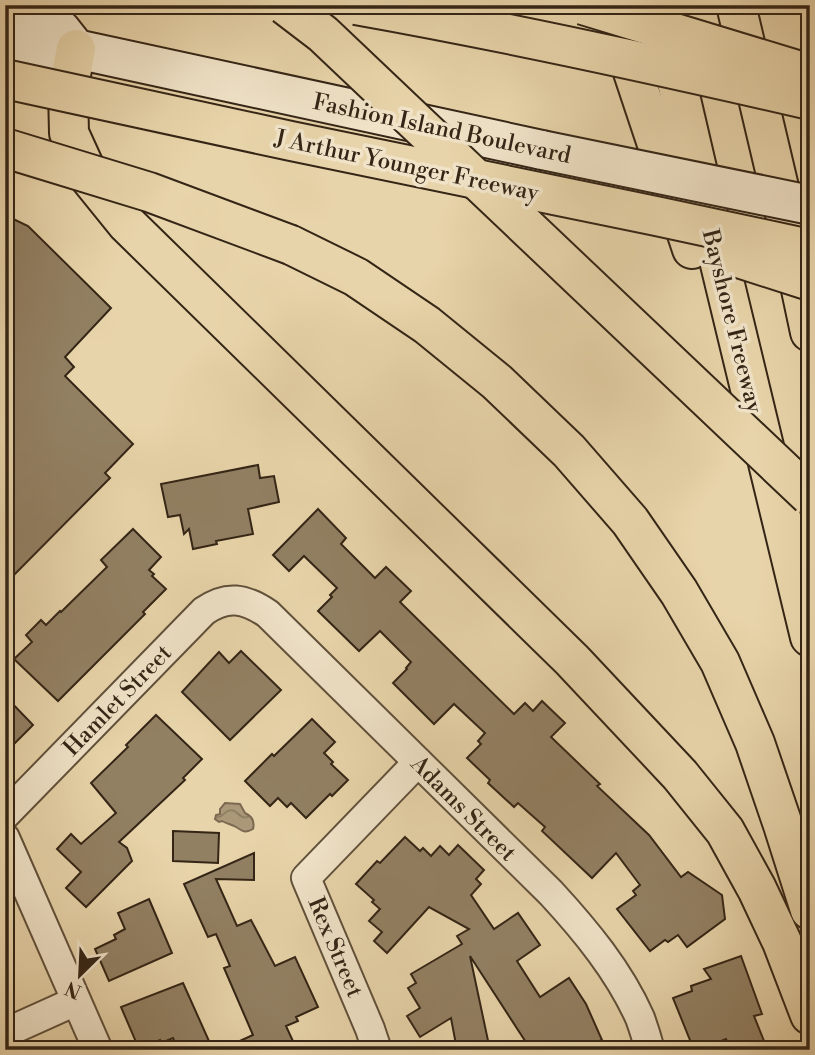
<svg xmlns="http://www.w3.org/2000/svg" width="815" height="1055" font-family="'Libre Bodoni',serif">
	<style>
		.water { fill: url(#water-waves); stroke: #7b6a51; stroke-width: 2 }
		.building { fill: #928063; stroke: #342516; stroke-width: 2 }
		.lines { fill: none; stroke-linecap: round; stroke-linejoin: round }
		.minor-casing { stroke: #61513b; stroke-width: 32 }
		.secondary-casing { stroke: #342516; stroke-width: 42 }
		.motorway-casing { stroke: #342516; stroke-width: 42 }
		.minor { stroke: #f0e3c8; stroke-width: 28 }
		.secondary { stroke: #f0e3c8; stroke-width: 38 }
		.motorway { stroke: #e8d4aa; stroke-width: 38 }
		.secondary-bridge-casing { stroke: #342516; stroke-width: 42; stroke-linecap: butt }
		.motorway-bridge-casing { stroke: #342516; stroke-width: 42; stroke-linecap: butt }
		.secondary-bridge { stroke: #f0e3c8; stroke-width: 38 }
		.motorway-bridge { stroke: #e8d4aa; stroke-width: 38 }
		.labels { text-anchor: middle; stroke-width: 7; stroke-linejoin: round; paint-order: stroke }
		.street-label { font-size: 23px; fill: #342516; stroke: #f0e3c8 }
	</style>
	<defs>
		<pattern id="water-waves" width="16" height="10" patternUnits="userSpaceOnUse" patternTransform="scale(1.75)"><rect width="16" height="10" fill="#ab9878"/><path d="M0 5q4-4 8 0t8 0" fill="none" stroke="#8c7c61"/></pattern>
	</defs>
	<rect width="100%" height="100%" fill="#e8d4aa"/>
	<filter id="stains"><feTurbulence type="fractalNoise" baseFrequency=".00286" numOctaves="4"/><feColorMatrix values="0 0 0 0 .2 0 0 0 0 .09 0 0 0 0 .02 0 0 0 .5 -.17"/></filter>
	<radialGradient id="worn" r=".72"><stop offset=".6" stop-color="#630" stop-opacity="0"/><stop offset="1" stop-color="#630" stop-opacity=".3"/></radialGradient>
	<path class="water" d="M 225,803 L 240,804 L 245,813 C 252,816 255,821 253,829 C 244,834 243,831 236,827 C 231,824 227,824 222,821 L 219,822 L 215,819 L 216,815 L 220,814 L 220,809 Z"/>
	<g class="building">
		<polygon points="5,215 28,226 111,308 65,357 74,367 65,376 133,444 105,473 110,478 5,584"/>
		<polygon points="258,465 260,478 274,476 279,502 248,509 253,534 216,541 217,544 193,549 189,529 184,534 180,515 168,517 161,484"/>
		<polygon points="318,509 346,538 341,544 375,578 386,567 411,591 400,602 514,714 525,703 533,711 542,701 565,723 551,737 600,784 597,786 649,835 681,877 688,872 722,895 725,919 687,947 678,935 668,942 665,940 650,951 617,909 636,895 633,891 640,885 616,853 592,878 542,831 545,827 518,803 514,807 488,783 490,780 467,758 481,744 478,741 485,733 454,704 434,724 393,683 407,669 406,668 411,662 380,631 359,651 318,611 332,597 330,595 337,588 304,556 289,571 273,555"/>
		<polygon points="133,529 161,557 149,570 154,574 152,576 166,589 143,612 145,614 58,701 14,659 32,642 26,635 41,620 46,625 60,611 61,612 107,567 101,560"/>
		<polygon points="241,651 281,690 230,740 182,692 219,652 229,663"/>
		<polygon points="5,696 33,725 5,753"/>
		<polygon points="156,715 202,759 183,778 185,780 119,842 127,848 132,861 86,907 66,888 81,872 57,849 71,834 81,844 116,813 91,783 128,747 126,745"/>
		<polygon points="312,719 335,742 324,753 333,762 331,764 348,780 332,796 330,794 306,818 291,803 287,807 278,798 270,806 245,781 272,754 274,756"/>
		<polygon points="173,831 219,833 218,863 173,861"/>
		<polygon points="405,837 420,851 423,848 431,856 440,846 449,855 458,845 484,870 476,879 481,884 471,895 494,929 518,913 540,945 517,961 540,997 569,978 586,1004 602,1040 579,1050 531,1050 470,956 490,1050 457,1050 451,1018 420,1037 407,1016 420,1008 408,988 416,983 411,974 462,944 457,936 469,929 429,907 387,953 374,941 382,932 369,921 380,909 372,902 374,900 356,884 377,861 380,863"/>
		<polygon points="254,853 254,880 216,879 237,926 251,920 275,966 295,957 318,1007 296,1017 298,1021 286,1026 297,1050 220,1050 253,1035 224,968 230,966 216,934 208,937 184,884"/>
		<polygon points="149,899 172,953 109,981 95,949 116,939 114,935 125,929 118,913"/>
		<polygon points="741,956 762,1014 754,1016 764,1041 743,1050 731,1050 726,1039 714,1044 714,1042 694,1050 673,998 692,991 691,986 711,979 704,969"/>
		<polygon points="183,983 213,1050 178,1050 173,1038 161,1043 160,1040 139,1049 121,1007"/>
	</g>
	<g class="lines">
		<g class="minor-casing">
			<g id="minor">
				<path d="M 5,815 L 204,611 C 227,595 245,598 268,614 L 551,893 C 586,931 619,971 640,1018 C 644,1029 647,1039 650,1050"/>
				<polyline points="5,838 98,1050"/>
				<polyline points="5,1033 76,1001"/>
				<polyline points="377,1050 370,1029 306,878 418,762"/>
			</g>
		</g>
		<g class="secondary-casing">
			<g id="secondary">
				<polyline points="5,17 61,30 76,49"/>
				<polyline points="5,48 53,58 76,49 542,150"/>
			</g>
		</g>
		<g class="motorway-casing">
			<g id="motorway">
				<polyline points="659,5 699,177 810,637"/>
				<polyline points="736,5 782,200 810,332"/>
				<polyline points="619,30 692,249"/>
				<polyline points="76,49 68,90 69,133 89,177 127,224 572,660 680,775 725,831 757,889 782,942 810,1015"/>
				<polyline points="291,245 356,277 427,325 497,382 569,451 630,521 679,592 720,662 755,743 783,825 810,910"/>
			</g>
		</g>
		<use href="#minor" class="minor"/>
		<use href="#secondary" class="secondary"/>
		<use href="#motorway" class="motorway"/>
		<g class="secondary-bridge-casing">
			<polyline id="secondary-bridge" points="542,150 810,205"/>
		</g>
		<g class="motorway-bridge-casing">
			<g id="motorway-bridge">
				<polyline points="285,5 323,34 810,496"/>
				<path d="M 356,5 C 508,32 659,65 810,100"/>
				<polyline points="583,5 810,74"/>
				<polyline points="5,79 291,141 656,216 810,249"/>
				<polyline points="5,148 149,192 291,245"/>
				<polyline points="723,253 810,281"/>
			</g>
		</g>
		<use href="#secondary-bridge" class="secondary-bridge"/>
		<use href="#motorway-bridge" class="motorway-bridge"/>
	</g>
	<g class="labels">
		<g class="street-label">
			<text transform="translate(442 128) rotate(12)" y="8">Fashion Island Boulevard</text>
			<text transform="translate(407 165) rotate(12)" y="8">J Arthur Younger Freeway</text>
			<text transform="translate(733 321) rotate(76)" y="8">Bayshore Freeway</text>
			<text transform="translate(117 700) rotate(-46)" y="8">Hamlet Street</text>
			<text transform="translate(464 808) rotate(45)" y="8">Adams Street</text>
			<text transform="translate(336 947) rotate(67)" y="8">Rex Street</text>
		</g>
	</g>
	<rect width="815" height="1055" fill="none" stroke="#e8d4aa" stroke-width="28"/>
	<rect x="7" y="7" width="801" height="1041" fill="none" stroke="#342516" stroke-width="3.5"/>
	<rect x="14" y="14" width="787" height="1027" fill="none" stroke="#342516" stroke-width="2"/>
	<g transform="translate(80 975) rotate(204)" stroke="#f0e3c8" stroke-width="5" paint-order="stroke">
	<path d="M0-5L12 26L0 18L-12 26Z" fill="#342516"/>
	<text y="-10" font-size="19" font-weight="bold" text-anchor="middle" fill="#342516">N</text>
	</g>
	<rect width="100%" height="100%" filter="url(#stains)"/>
	<rect width="100%" height="100%" fill="url(#worn)"/>
</svg>
